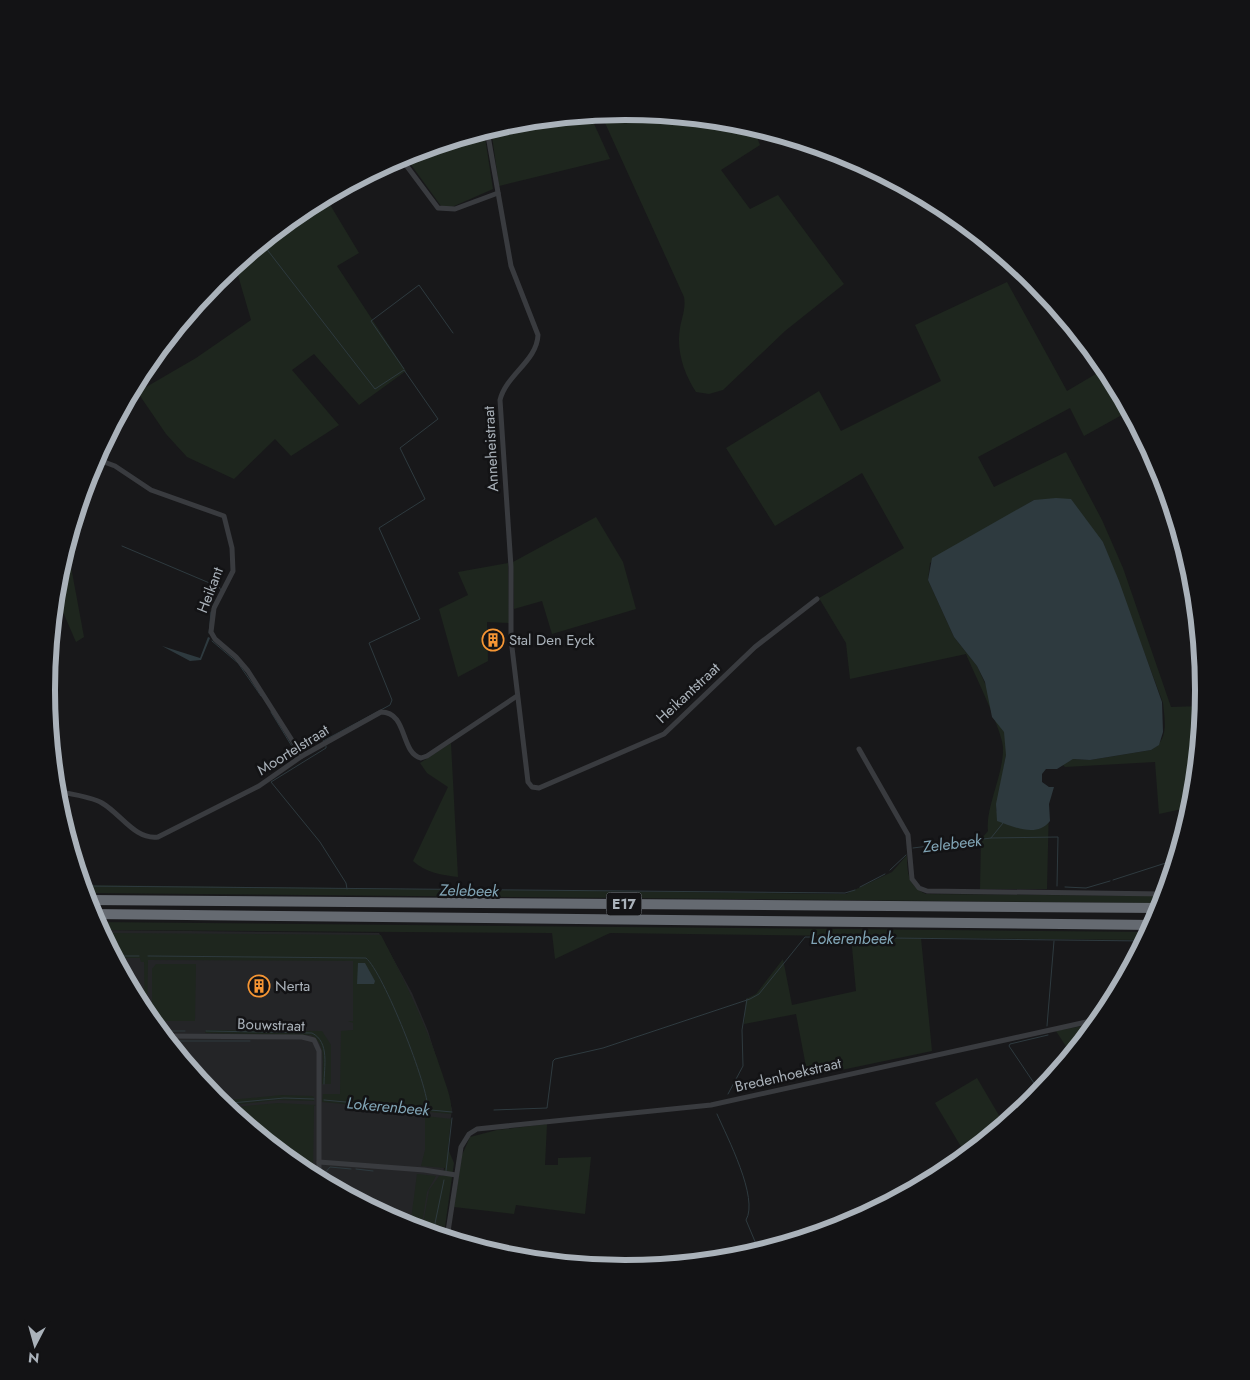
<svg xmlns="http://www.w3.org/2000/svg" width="1250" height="1380" font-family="Jost,sans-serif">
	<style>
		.built { fill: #242527 }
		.green { fill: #1e261e }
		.water { fill: #2e3a3f }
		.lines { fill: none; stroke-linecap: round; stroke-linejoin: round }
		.stream { stroke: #2e3a3f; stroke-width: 1 }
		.street { stroke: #393b3f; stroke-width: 5 }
		.highway { stroke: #656a71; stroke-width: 10 }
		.labels { text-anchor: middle; stroke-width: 5; stroke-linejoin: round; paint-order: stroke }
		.shield { fill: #131315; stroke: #7d8288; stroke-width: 1 }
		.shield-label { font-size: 14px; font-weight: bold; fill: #aab2ba }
		.street-label { font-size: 15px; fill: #aab2ba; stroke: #131315 }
		.poi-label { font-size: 15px; fill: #aab2ba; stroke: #131315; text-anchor: start }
		.water-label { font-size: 16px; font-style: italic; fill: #81a5b6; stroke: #131315 }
		.rim { fill: none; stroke: #aab2ba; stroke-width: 6 }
	</style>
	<rect width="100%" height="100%" fill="#18181a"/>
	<polygon class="built" points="100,930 379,933 412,993 428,1031 452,1109 435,1234 403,1225 303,1171 216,1099 144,1011"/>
	<g class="green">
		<path d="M 625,111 L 686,117 L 688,122 C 709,117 732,121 753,127 L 760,145 L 721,170 L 750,209 L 778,195 L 844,284 L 785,331 L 723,390 L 709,394 L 696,392 C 684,374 676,350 680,328 C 682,317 686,308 684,297 L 601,114 Z"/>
		<polygon points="590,115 610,159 499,186 491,129 512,122"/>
		<polygon points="484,131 493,189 452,207 441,206 404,155"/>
		<polygon points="326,198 359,253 337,266 406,371 359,405 314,354 292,370 339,425 291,456 275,439 234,479 187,457 166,434 134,387 136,383 141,390 196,358 251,320 235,265 304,209"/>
		<path d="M 1007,282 L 1067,391 L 1106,368 L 1129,411 L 1084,436 L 1070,408 L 978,457 L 994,487 L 1066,452 L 1102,520 L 1123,568 L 1171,707 L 1202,706 L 1191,807 L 1159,814 L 1155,762 L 1065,767 L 1062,764 L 1073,759 L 1090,760 L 1151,750 C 1169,740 1165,722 1163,703 L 1103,542 L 1034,500 L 930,563 L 928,580 L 954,637 L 977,666 L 1007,731 L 1006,755 L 996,811 L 1049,804 L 1047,889 L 980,889 L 981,839 L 988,831 C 985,808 1004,774 1003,747 C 1002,730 974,673 966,654 L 850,679 L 846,643 L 819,598 L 904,548 L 862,473 L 775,526 L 726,448 L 819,391 L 841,431 L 941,381 L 915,325 Z"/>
		<polygon points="596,517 623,562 636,609 552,634 542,601 514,609 513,562"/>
		<polygon points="67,545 84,637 76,642 56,596 57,577"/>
		<polygon points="508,563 509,623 487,622 488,661 458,677 439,609 468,595 458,572"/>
		<path d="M 451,743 L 458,877 C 442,875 426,873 413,861 L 448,787 L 427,773 L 420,763 Z"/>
		<path d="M 907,855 C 907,873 908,886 926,894 L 1164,896 L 1162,903 L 85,893 L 82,885 L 846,894 L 892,872 Z"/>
		<polygon points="96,922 1149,932 1144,940 921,938 932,1051 808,1077 796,1014 744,1024 746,999 756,994 783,959 792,1005 856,991 851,936 610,933 555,959 552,933 100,930"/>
		<path d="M 102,933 L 381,935 C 405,981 426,1024 442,1073 C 446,1086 453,1101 451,1114 L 322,1102 L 323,1094 L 340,1094 L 341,1031 L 353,1030 L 353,1023 L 348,1021 L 353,1021 L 353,961 L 148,960 L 147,1016 L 145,1013 L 144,962 L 141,962 L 140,958 L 115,958 Z"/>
		<polygon points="156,964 196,964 195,1021 155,1021 152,1019 152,969"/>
		<polygon points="1097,1023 1071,1054 1056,1031"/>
		<path d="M 206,1030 L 322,1031 L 331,1045 L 331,1084 L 322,1084 C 322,1068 328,1044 311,1035 L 205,1033 Z"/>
		<polygon points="977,1078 1004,1124 966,1155 935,1103"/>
		<polygon points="282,1095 312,1096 314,1097 314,1101 278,1100 224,1106 218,1101"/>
		<polygon points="278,1103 316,1105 314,1106 313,1176 303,1171 226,1108"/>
		<polygon points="425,1116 451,1119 448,1149 454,1163 445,1227 436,1225 435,1234 422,1230 429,1190 439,1176 443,1176 445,1168 421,1166 425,1150"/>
		<polygon points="547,1124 545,1165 558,1165 558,1158 591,1157 585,1214 516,1205 514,1214 454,1207 462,1155 470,1137 497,1130"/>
		<polygon points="417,1174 436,1176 427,1192 421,1230 410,1227"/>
	</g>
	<g class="water">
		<path d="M 1056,498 L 1071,499 L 1103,542 L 1119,581 L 1162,702 L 1163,732 L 1159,745 L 1151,750 L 1090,760 L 1073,759 L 1057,769 L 1046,769 L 1042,774 L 1042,782 L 1049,787 L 1054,787 L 1049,804 L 1050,821 C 1037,838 1014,827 997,821 L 996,804 L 1006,755 L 1004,732 L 992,717 L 985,682 L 977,666 L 954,637 L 928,580 L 932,558 L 1034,500 Z"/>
		<polygon points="208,637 210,638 201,660 190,661 162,646 200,658"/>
		<polygon points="358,963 365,963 375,981 374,984 357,984"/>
	</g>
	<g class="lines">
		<g class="stream">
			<polyline points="262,243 375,389 404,370 438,419 400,448 425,499 379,528 420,619 369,643 392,700 390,705 323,741 324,743"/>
			<polyline points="404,369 371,321 419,285 453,333"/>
			<polyline points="122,546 219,587 221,590"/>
			<polyline points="209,633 211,612"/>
			<polyline points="212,641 238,663 261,696"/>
			<polyline points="271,712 296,753 296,757"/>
			<polyline points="326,746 326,748 271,782 320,842 346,883 347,889"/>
			<polyline points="1184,830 1181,810 1191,808"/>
			<polyline points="991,838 1058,837 1057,886"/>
			<polyline points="913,848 991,838 1003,823"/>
			<polyline points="890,870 906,855"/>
			<polyline points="1113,880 1175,860"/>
			<polyline points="83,886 845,893 855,890"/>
			<polyline points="860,887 885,874"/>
			<polyline points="1065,887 1086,888 1110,881"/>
			<polyline points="114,956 139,956"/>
			<path d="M 148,956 L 366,958 C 383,972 429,1087 428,1110"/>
			<polyline points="1047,1026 1054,941"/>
			<polyline points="160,1031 185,1031"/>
			<path d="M 206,1031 L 312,1033 C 330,1042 324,1067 324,1084"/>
			<polyline points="168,1041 250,1041"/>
			<polyline points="1040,1092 1009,1046 1010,1044 1048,1035"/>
			<polyline points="728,1094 743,1066 742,1030 747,999"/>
			<polyline points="324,1100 452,1112"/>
			<polyline points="221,1104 284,1098 314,1099"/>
			<polyline points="494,1110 547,1108 553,1061 555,1059 603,1048 750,999 759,994 805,937 1144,941"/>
			<path d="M 717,1114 C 727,1137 759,1198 746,1220 L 759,1251"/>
			<polyline points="356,1169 373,1171"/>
			<polyline points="446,1171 452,1118"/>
			<polyline points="323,1182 324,1174 330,1167 351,1169"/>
			<polyline points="325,1183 325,1175"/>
			<polyline points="433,1233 444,1180"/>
		</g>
		<g class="street">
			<path d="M 487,130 L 511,266 L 538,335 C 537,361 506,375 500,400 L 511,567 L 511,639 L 528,782 L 532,787 L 539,788 L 664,734 L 755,647 L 817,599"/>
			<polyline points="400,157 438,208 455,209 498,193"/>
			<polyline points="96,459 115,466 151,490 224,516 232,548 233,571 214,608 211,632 215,639 236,657 248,671 302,756"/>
			<polyline points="859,749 908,835 912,879 919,888 927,891 1165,894"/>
			<path d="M 56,791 C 70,794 90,796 102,803 C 121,814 135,840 158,837 L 259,786 L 302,756 L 381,712 C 408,712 400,753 421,758 L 427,756 L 517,696"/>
			<polyline points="164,1036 302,1037 314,1040 319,1051 319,1179"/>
			<polyline points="319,1162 424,1170 456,1175"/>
			<polyline points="447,1238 461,1147 469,1134 477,1129 711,1105 1100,1019"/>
		</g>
		<g class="highway">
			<polyline points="87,900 1161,908"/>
			<polyline points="92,914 1153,925"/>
		</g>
	</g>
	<defs>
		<g id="building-ring" transform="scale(1.125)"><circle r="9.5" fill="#131315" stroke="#f69634" stroke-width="1.5"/><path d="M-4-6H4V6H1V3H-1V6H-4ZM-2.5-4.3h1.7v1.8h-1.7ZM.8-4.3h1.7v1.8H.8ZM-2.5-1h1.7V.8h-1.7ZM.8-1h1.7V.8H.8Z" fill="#f69634"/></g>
	</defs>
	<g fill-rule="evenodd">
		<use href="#building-ring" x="493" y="640"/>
		<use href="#building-ring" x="259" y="986"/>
	</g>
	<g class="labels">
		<rect class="shield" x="606.5" y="892.5" width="35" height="23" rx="4"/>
		<g class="shield-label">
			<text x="624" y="909">E17</text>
		</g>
		<g class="street-label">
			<text transform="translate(491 449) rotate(-93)" y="5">Anneheistraat</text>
			<text transform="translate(210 590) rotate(-69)" y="5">Heikant</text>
			<text transform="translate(688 693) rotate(-43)" y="5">Heikantstraat</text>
			<text transform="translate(293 750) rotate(-32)" y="5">Moortelstraat</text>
			<text transform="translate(271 1025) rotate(2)" y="5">Bouwstraat</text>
			<text transform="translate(788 1075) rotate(-13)" y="5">Bredenhoekstraat</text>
		</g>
		<g class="poi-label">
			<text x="509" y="645">Stal Den Eyck</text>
			<text x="275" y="991">Nerta</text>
		</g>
		<g class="water-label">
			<text transform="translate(952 843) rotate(-7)" y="6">Zelebeek</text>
			<text transform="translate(469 890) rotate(1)" y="6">Zelebeek</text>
			<text x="852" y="944">Lokerenbeek</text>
			<text transform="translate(388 1106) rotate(5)" y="6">Lokerenbeek</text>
		</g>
	</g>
	<path d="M0 0H1250V1380H0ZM55 690a570 570 0 1 1 1140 0a570 570 0 1 1-1140 0Z" fill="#131315" fill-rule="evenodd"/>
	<path class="rim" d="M55 690a570 570 0 1 1 1140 0a570 570 0 1 1-1140 0Z"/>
	<g transform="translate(35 1345) rotate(186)" stroke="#131315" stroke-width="4" paint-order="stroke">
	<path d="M0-4L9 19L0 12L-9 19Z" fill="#aab2ba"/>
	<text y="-8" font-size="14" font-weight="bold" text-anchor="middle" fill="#aab2ba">N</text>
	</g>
</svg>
